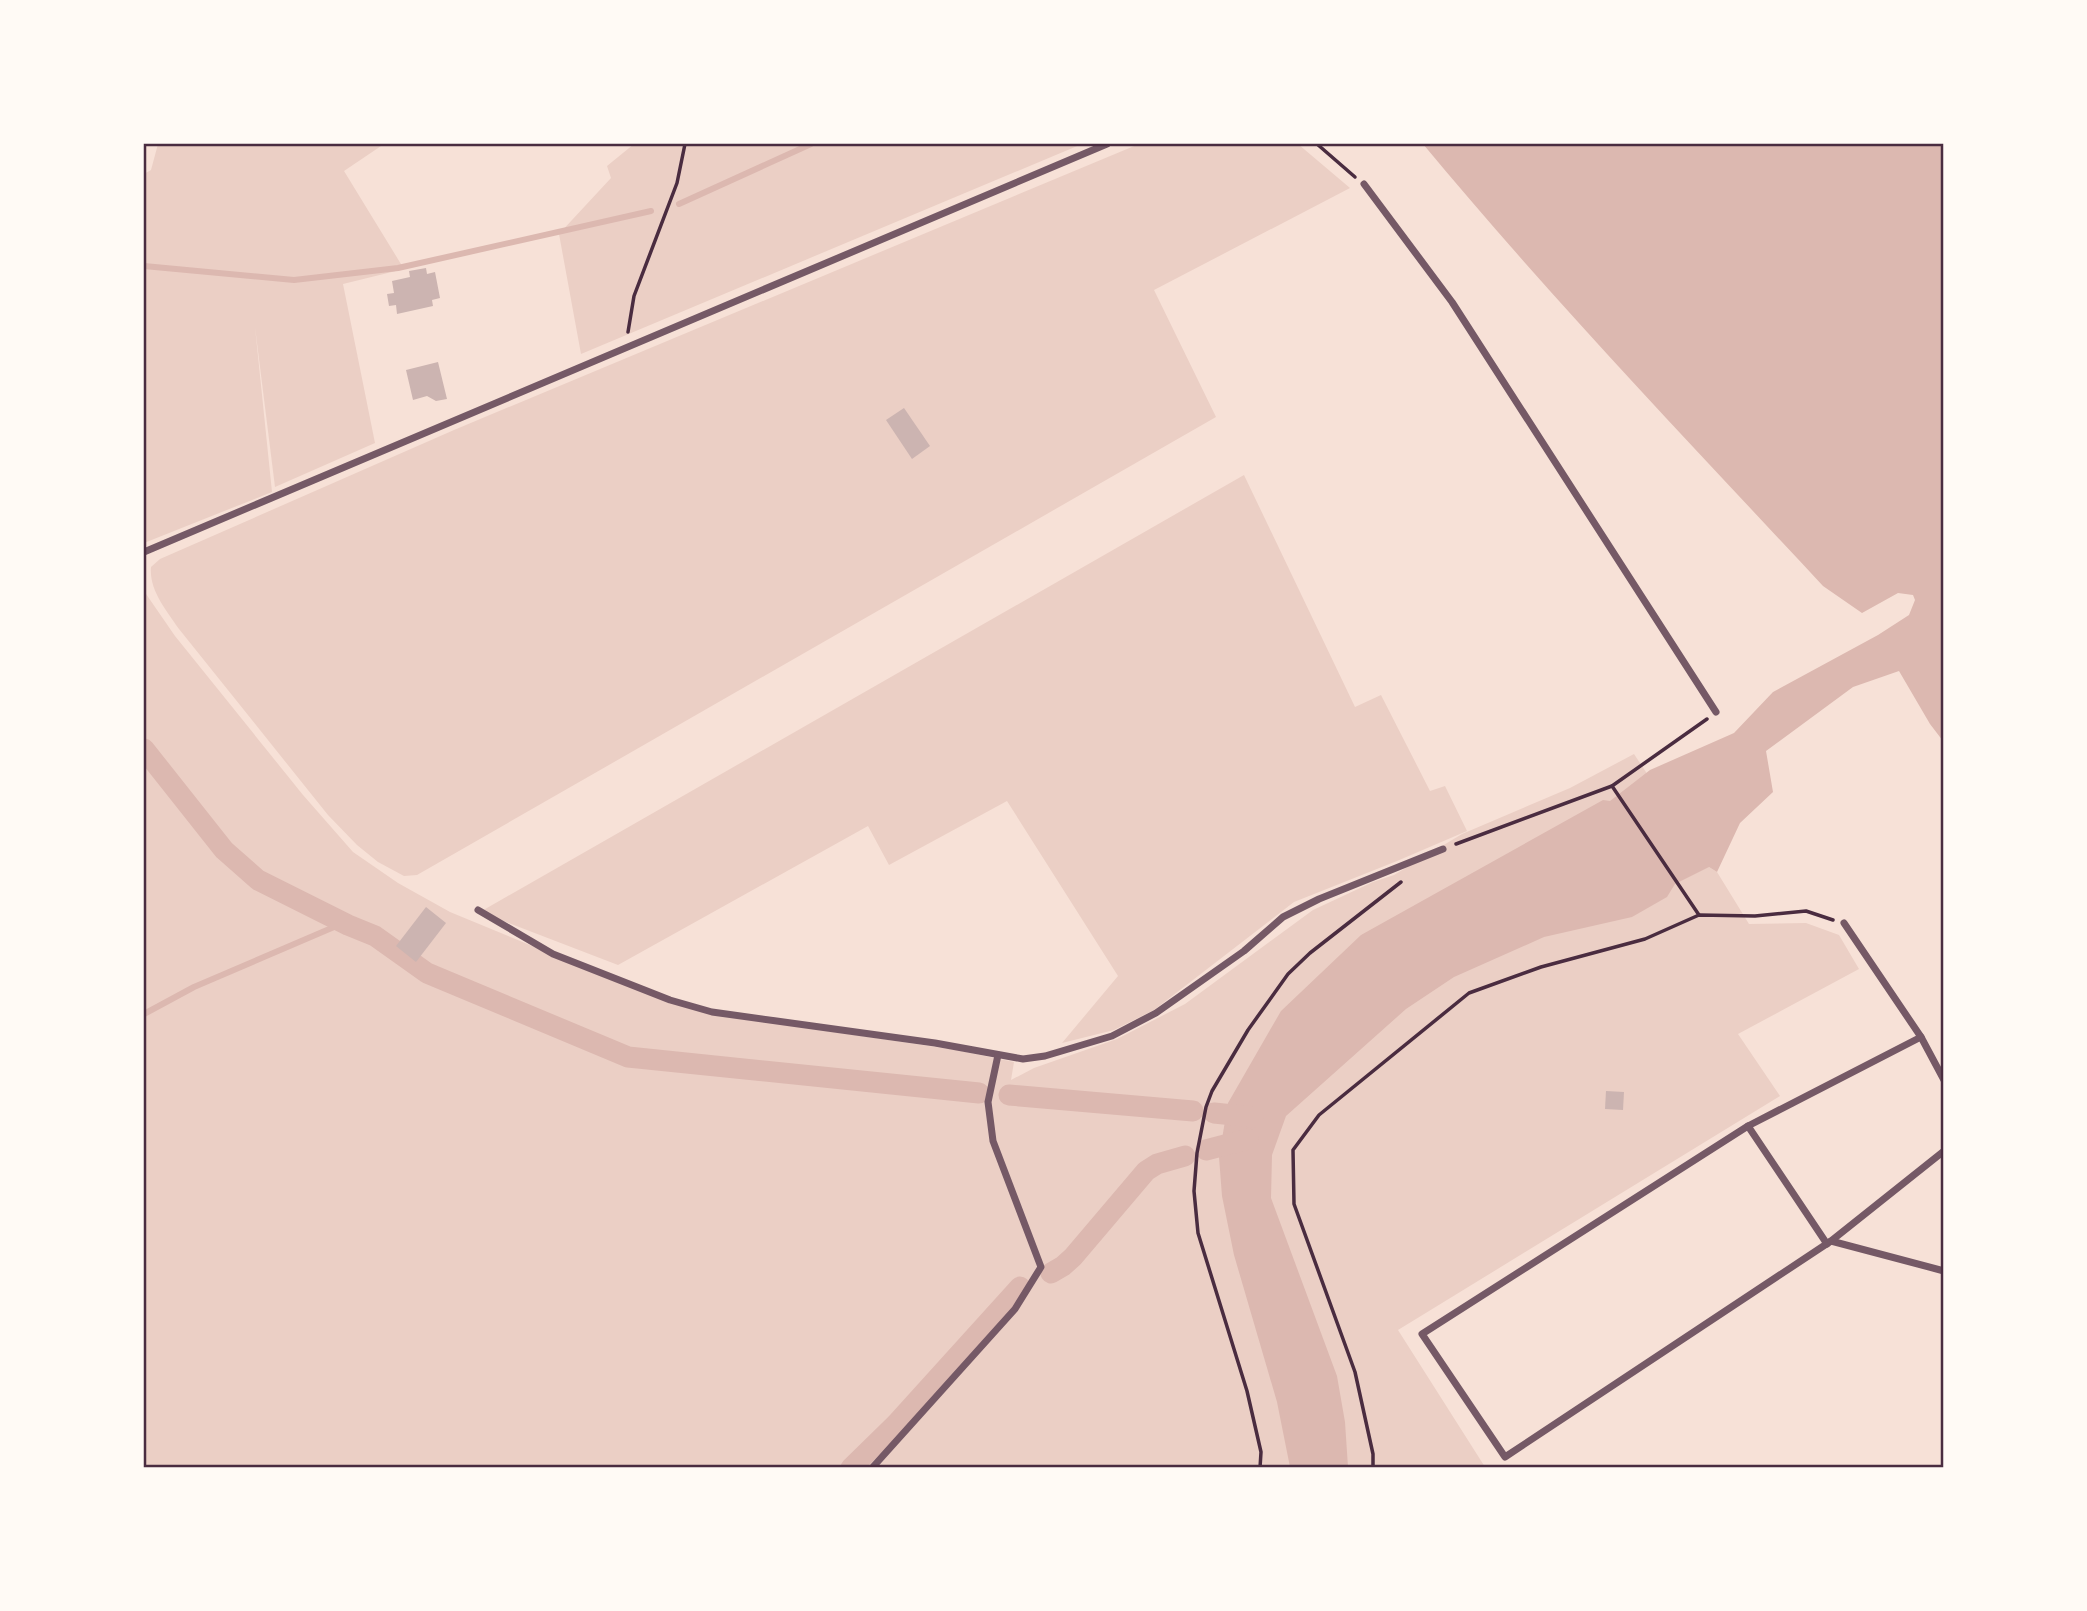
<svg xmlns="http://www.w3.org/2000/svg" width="2087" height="1611" font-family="'Times New Roman',serif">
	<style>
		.green { fill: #ebcfc5 }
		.water { fill: #dcb8b0 }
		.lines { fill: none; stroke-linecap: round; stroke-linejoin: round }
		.stream { stroke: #dcb8b0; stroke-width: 6 }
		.canal { stroke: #dcb8b0; stroke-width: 21 }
		.building { fill: #ccb4b1 }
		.path { stroke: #4a2c40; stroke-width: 3.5 }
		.minor { stroke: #755966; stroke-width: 7 }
		.neatline { fill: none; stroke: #4a2c40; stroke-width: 2.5 }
	</style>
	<rect width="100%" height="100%" fill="#f7e1d7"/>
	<g class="green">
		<polygon points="158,144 384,144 344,171 404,269 343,284 375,443 275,487 255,327 272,492 144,543 144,174 151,170"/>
		<polygon points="634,144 1082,144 581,354 559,234 611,178 607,166"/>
		<path d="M 1139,144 L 1298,144 L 1350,188 L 1154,290 L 1216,417 L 417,875 L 404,876 L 378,862 L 357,845 L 328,815 L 179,629 C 166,610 149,590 151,567 L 160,559 L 454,430 Z"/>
		<polygon points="1244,475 1355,707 1381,695 1430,791 1445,786 1467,831 1397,861 1294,902 1154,1010 1114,1030 1062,1043 1118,976 1007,801 889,865 868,826 618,965 480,912"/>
		<polygon points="144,591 175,636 303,795 353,852 398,883 450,912 668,1002 713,1014 956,1050 1014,1062 1011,1080 1034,1068 1117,1039 1185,1004 1313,910 1373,882 1394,875 1462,834 1570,788 1634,754 1709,867 1717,872 1749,924 1806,923 1839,935 1859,969 1738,1034 1780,1096 1398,1330 1485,1467 144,1467"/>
	</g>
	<path class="water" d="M 1423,144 L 1943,144 L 1943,741 L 1930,724 L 1899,671 L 1853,687 L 1766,751 L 1773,792 L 1740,823 L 1717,872 L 1709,867 L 1675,884 L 1667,897 L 1632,917 L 1544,937 L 1454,977 L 1406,1009 L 1286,1116 L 1272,1155 L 1271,1198 L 1337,1376 L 1345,1422 L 1348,1467 L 1290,1467 L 1277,1402 L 1234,1255 L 1222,1196 L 1219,1157 L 1228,1103 L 1281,1011 L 1361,935 L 1603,800 L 1610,801 L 1650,770 L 1734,733 L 1773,692 L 1878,635 L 1909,615 L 1915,600 L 1913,595 L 1898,593 L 1862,613 L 1823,586 C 1688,441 1550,297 1423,144 Z"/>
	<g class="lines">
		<g class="stream">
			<polyline points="679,204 811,144"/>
			<polyline points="144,266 294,280 398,268 651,211"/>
			<polyline points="144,1014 194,987 334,927 348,925"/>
		</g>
		<g class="canal">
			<polyline points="144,749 224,850 258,880 348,925 375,936 427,973 628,1057 979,1093"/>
			<polyline points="1009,1095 1193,1111"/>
			<polyline points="1214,1113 1253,1117"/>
			<polyline points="1206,1150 1248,1139"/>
			<polyline points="1051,1273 1063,1266 1073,1257 1146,1171 1157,1164 1185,1156"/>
			<polyline points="851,1468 896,1424 1020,1287"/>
		</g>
	</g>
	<g class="building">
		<polygon points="426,268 427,274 435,272 440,298 432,300 433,306 397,314 396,305 389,306 387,294 394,293 392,281 410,277 409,271"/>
		<polygon points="438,362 447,399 436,401 427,396 413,400 406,370"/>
		<polygon points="904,408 930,446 912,459 886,420"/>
		<polygon points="426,907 446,923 416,962 396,946"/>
		<polygon points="1606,1091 1624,1092 1623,1110 1605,1109"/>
	</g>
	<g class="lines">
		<g class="path">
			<polyline points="1317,144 1355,177"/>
			<polyline points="628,332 634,296 677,183 685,144"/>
			<polyline points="1612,786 1699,915"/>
			<polyline points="1456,844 1612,786 1707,719"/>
			<polyline points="1260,1468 1261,1452 1247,1391 1198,1233 1194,1191 1197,1153 1206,1107 1212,1091 1248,1030 1288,974 1310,953 1401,882"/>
			<polyline points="1373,1468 1373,1454 1355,1372 1294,1204 1293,1150 1319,1115 1469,993 1541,967 1645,939 1699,915 1755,916 1806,911 1833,920"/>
		</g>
		<g class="minor">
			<polyline points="1364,184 1452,302 1716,712"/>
			<polyline points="144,552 1107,144"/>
			<polyline points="478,910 553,954 670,1000 712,1012 935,1043 1023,1059 1045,1056 1112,1036 1156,1013 1244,951 1283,917 1319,899 1443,849"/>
			<polyline points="1844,923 1921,1037 1944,1080"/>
			<polyline points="1921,1037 1748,1126 1422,1334 1505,1457 1831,1241 1944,1151"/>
			<polyline points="1748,1126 1827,1244"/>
			<polyline points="1831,1241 1944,1271"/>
			<polyline points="872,1468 1015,1309 1041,1267 993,1141 988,1102 998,1055"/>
		</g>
	</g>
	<rect width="2087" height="1611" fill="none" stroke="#fffaf5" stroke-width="290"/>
	<rect x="145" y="145" width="1797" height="1321" class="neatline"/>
</svg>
